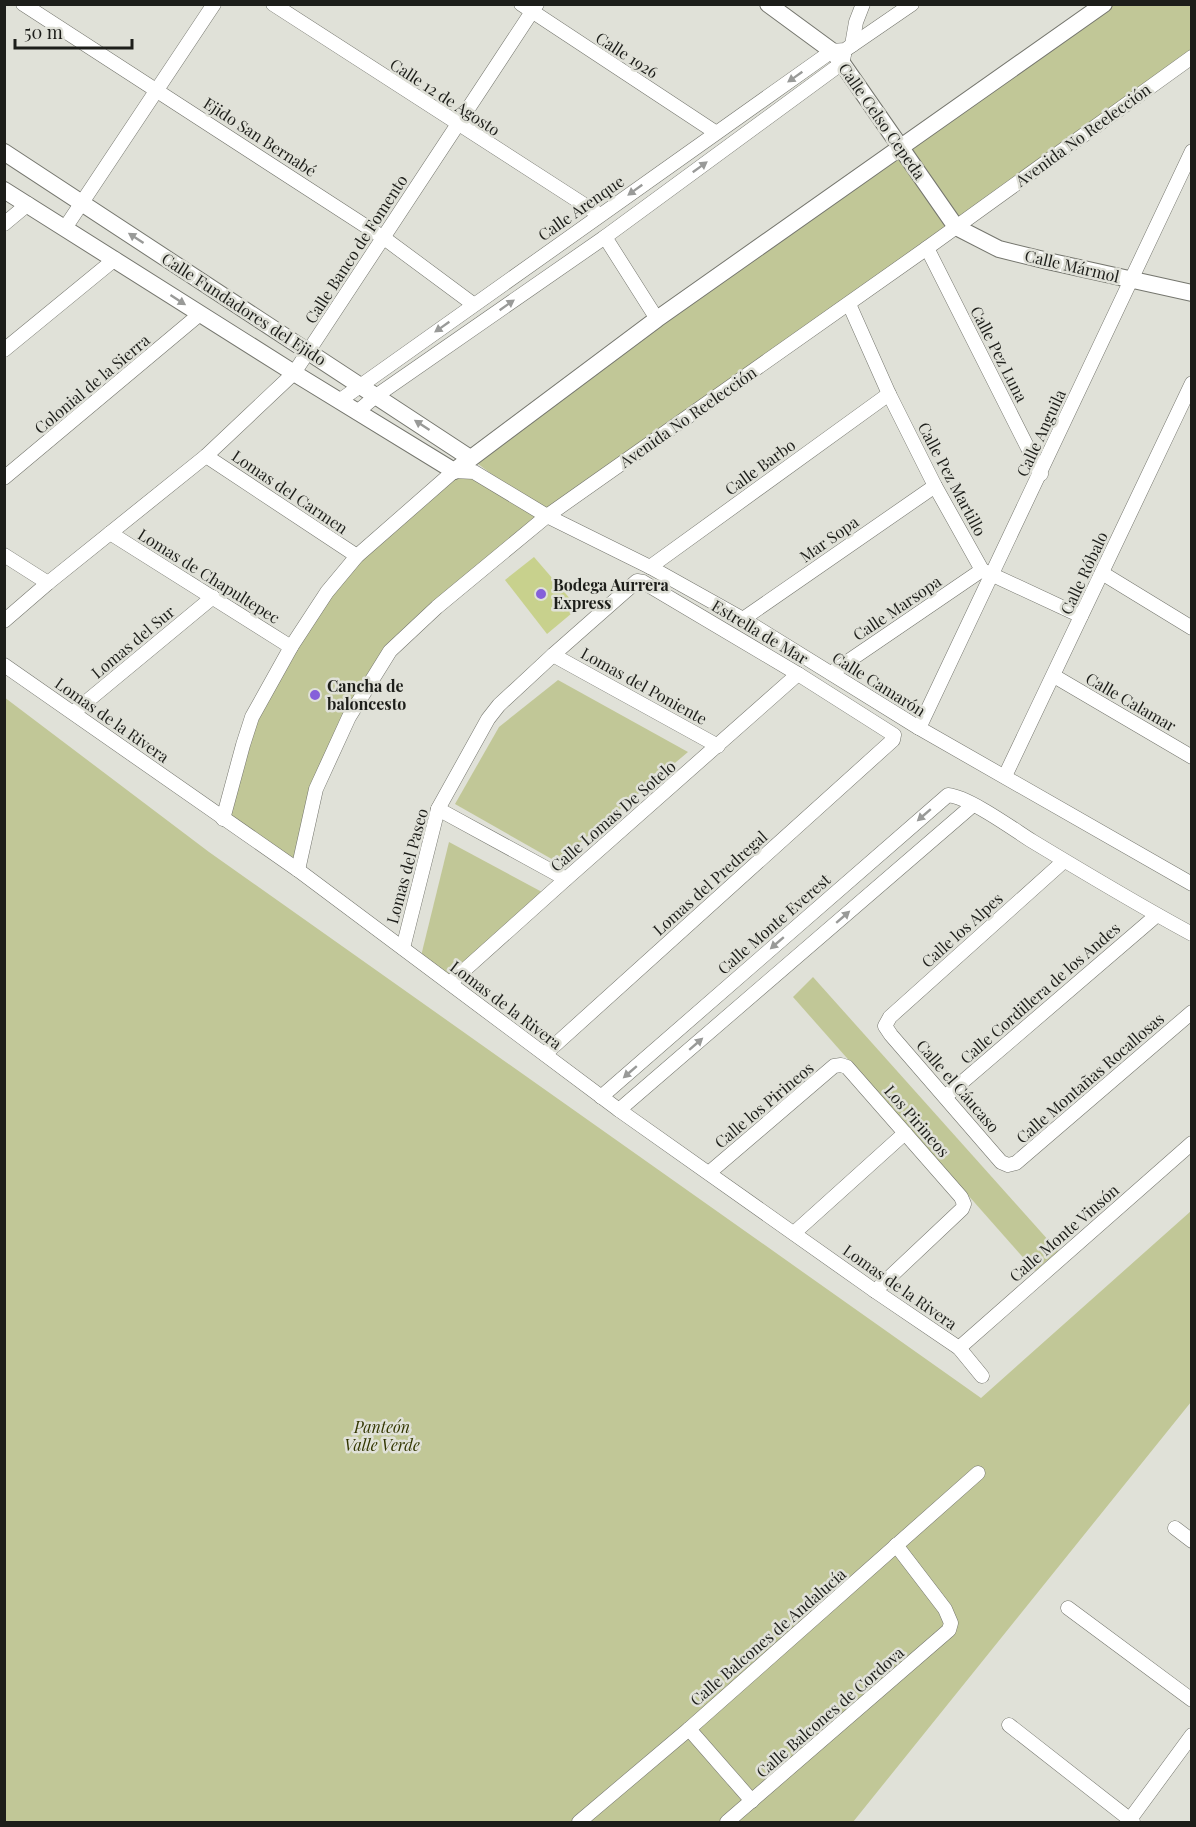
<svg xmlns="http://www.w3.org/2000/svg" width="1196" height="1827" font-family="'Playfair Display',serif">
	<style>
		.green { fill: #c1c797 }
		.building { fill: #c8d18d }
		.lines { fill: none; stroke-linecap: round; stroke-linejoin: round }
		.minor-casing { stroke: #75766e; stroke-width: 15 }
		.tertiary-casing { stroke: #75766e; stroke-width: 18 }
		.minor { stroke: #fff; stroke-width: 14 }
		.tertiary { stroke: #fff; stroke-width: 16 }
		.oneway { fill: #999a98 }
		.poi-dot { fill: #8560da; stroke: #e0e1d8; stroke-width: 2 }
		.labels { text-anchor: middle; stroke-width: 5; stroke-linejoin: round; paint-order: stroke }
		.street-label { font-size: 16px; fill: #1d1e1a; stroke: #e0e1d8 }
		.poi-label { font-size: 16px; font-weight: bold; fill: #1d1e1a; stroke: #e0e1d8; text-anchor: start }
		.park-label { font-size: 16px; font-style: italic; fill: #323600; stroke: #e0e1d8 }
	</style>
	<rect width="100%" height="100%" fill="#e0e1d8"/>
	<g class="green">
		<polygon points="1106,5 1191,5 1191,58 547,516 390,651 316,788 298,870 223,819 252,717 357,556 454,471 474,472 541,511 470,458"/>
		<polygon points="558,680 688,752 557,862 455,804 499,727"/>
		<polygon points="4,697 209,852 981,1398 1191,1211 1191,1402 853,1822 5,1822"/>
		<polygon points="449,842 542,892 453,976 421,956"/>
		<polygon points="813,977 1058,1251 1035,1271 793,997"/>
	</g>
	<polygon class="building" points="534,557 578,608 547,634 505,580"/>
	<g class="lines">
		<g class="minor-casing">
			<g id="minor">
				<polyline points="23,4 384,238 473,304"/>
				<polyline points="273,4 600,215"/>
				<polyline points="521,4 715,132"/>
				<polyline points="852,45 856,22 863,4"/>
				<polyline points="4,224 28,204"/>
				<polyline points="65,228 214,4"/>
				<polyline points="605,237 657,319"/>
				<polyline points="927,248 1041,474"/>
				<polyline points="849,304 889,394 935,486 982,570 1081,616"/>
				<polyline points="4,350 115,259"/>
				<polyline points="339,401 832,51 845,50 912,4"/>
				<polyline points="357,412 376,396 605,237 842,63 844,55"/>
				<polyline points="206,456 357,556"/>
				<polyline points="4,478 200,314"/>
				<polyline points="110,533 291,647"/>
				<polyline points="4,555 48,583"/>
				<polyline points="650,567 889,394"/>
				<polyline points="1102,573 1192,628"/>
				<polyline points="743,619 935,486"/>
				<polyline points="4,621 48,583 206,456 294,373 537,4"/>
				<polyline points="553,655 718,746"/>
				<polyline points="4,665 298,870 619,1110 875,1291 959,1348 982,1376"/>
				<polyline points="831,673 982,570"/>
				<polyline points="1054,676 1192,757"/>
				<polyline points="74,712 213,597"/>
				<polyline points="919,728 1192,151"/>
				<polyline points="1005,776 1192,383"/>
				<polyline points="438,809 566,879"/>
				<polyline points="223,819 243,745 252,717 291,647 327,592 357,556 454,471 474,472 547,516 650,567 743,619 919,728 1192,884"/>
				<polyline points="1064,861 890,1017 885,1026 891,1035 1001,1162 1008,1165 1016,1163 1192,1012"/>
				<polyline points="298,870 316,789 349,717 390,651 437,607 547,516 927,248 1192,57"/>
				<polyline points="403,948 438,809 488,719 499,705 553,655 637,581 643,582 798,674 894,735 893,740 545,1054"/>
				<polyline points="450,983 566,879 798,674"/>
				<polyline points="946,1096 1157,915"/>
				<path d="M 601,1097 L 948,795 C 969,797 1013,829 1032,841 C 1085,873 1138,905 1192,934"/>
				<polyline points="619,1110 973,805"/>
				<polyline points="710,1172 834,1066 841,1065 847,1067 961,1197 964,1204 962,1209 875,1291"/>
				<polyline points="794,1233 905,1133"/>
				<polyline points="959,1348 1192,1143"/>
				<polyline points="1175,1528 1192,1541"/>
				<polyline points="1068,1608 1192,1700"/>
				<polyline points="1009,1725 1133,1822"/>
				<polyline points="689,1729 752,1801"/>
				<polyline points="579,1822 689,1729 978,1473"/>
				<polyline points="727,1822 949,1630 951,1623 945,1609 896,1545"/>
				<polyline points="1128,1822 1192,1735"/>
			</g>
		</g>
		<g class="tertiary-casing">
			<g id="tertiary">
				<polyline points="768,4 832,51 842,63 956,227 999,249 1052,262 1192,293"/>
				<polyline points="4,152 470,458"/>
				<polyline points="4,190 294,373 454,471 657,319 1104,4"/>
			</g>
		</g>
		<use href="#minor" class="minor"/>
		<use href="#tertiary" class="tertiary"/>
	</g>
	<defs><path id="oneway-solid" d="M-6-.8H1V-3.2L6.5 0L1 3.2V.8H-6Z" transform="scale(1.5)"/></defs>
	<g class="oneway">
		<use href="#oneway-solid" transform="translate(795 77) rotate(145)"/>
		<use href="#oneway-solid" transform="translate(700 167) rotate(-36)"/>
		<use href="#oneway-solid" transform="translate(635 190) rotate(144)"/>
		<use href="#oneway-solid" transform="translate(136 238) rotate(-147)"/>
		<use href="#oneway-solid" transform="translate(178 300) rotate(33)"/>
		<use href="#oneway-solid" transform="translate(507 305) rotate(-35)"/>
		<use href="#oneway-solid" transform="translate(442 327) rotate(145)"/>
		<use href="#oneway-solid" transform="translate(422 425) rotate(-147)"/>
		<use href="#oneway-solid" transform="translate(924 815) rotate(139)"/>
		<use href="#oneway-solid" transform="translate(843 917) rotate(-41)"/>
		<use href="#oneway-solid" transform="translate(777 943) rotate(139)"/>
		<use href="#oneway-solid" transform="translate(696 1044) rotate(-41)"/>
		<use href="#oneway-solid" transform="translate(630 1072) rotate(139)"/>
	</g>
	<g class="poi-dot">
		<circle cx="541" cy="594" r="6"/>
		<circle cx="315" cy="695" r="6"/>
	</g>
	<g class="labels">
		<g class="street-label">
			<text transform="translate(627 55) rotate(33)" y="6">Calle 1926</text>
			<text transform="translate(445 97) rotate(33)" y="6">Calle 12 de Agosto</text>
			<text transform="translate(882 121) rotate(55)" y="6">Calle Celso Cepeda</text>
			<text transform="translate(1083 135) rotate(-36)" y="6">Avenida No Reelección</text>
			<text transform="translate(260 137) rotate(33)" y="6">Ejido San Bernabé</text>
			<text transform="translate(581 208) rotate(-35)" y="6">Calle Arenque</text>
			<text transform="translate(356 249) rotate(-57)" y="6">Calle Banco de Fomento</text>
			<text transform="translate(1072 266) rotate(13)" y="6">Calle Mármol</text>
			<text transform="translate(244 309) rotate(33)" y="6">Calle Fundadores del Ejido</text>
			<text transform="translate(999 354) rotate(63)" y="6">Calle Pez Luna</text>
			<text transform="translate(92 384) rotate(-40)" y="6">Colonial de la Sierra</text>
			<text transform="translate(688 417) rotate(-35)" y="6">Avenida No Reelección</text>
			<text transform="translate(1041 433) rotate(-65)" y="6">Calle Anguila</text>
			<text transform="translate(760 467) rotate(-36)" y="6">Calle Barbo</text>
			<text transform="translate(952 479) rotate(62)" y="6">Calle Pez Martillo</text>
			<text transform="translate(290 492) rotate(34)" y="6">Lomas del Carmen</text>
			<text transform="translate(829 539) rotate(-35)" y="6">Mar Sopa</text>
			<text transform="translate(1084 573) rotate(-65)" y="6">Calle Róbalo</text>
			<text transform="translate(209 576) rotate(32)" y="6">Lomas de Chapultepec</text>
			<text transform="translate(897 608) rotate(-34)" y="6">Calle Marsopa</text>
			<text transform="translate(760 632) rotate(31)" y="6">Estrella de Mar</text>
			<text transform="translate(133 642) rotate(-40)" y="6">Lomas del Sur</text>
			<text transform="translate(879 684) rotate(32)" y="6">Calle Camarón</text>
			<text transform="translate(644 686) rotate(29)" y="6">Lomas del Poniente</text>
			<text transform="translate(1131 702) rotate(30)" y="6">Calle Calamar</text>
			<text transform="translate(112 720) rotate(35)" y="6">Lomas de la Rivera</text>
			<text transform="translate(613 816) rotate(-41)" y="6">Calle Lomas De Sotelo</text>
			<text transform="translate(407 866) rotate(-75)" y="6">Lomas del Paseo</text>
			<text transform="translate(710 883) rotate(-42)" y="6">Lomas del Predregal</text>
			<text transform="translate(774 924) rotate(-41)" y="6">Calle Monte Everest</text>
			<text transform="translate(962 930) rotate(-42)" y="6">Calle los Alpes</text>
			<text transform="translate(1040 993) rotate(-41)" y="6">Calle Cordillera de los Andes</text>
			<text transform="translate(506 1005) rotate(37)" y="6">Lomas de la Rivera</text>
			<text transform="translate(1090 1078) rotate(-41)" y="6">Calle Montañas Rocallosas</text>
			<text transform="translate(958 1086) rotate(49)" y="6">Calle el Cáucaso</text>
			<text transform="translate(764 1105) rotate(-40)" y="6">Calle los Pirineos</text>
			<text transform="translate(917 1121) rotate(49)" y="6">Los Pirineos</text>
			<text transform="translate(1064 1233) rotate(-41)" y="6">Calle Monte Vinsón</text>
			<text transform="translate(900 1287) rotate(35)" y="6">Lomas de la Rivera</text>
			<text transform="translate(768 1637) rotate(-41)" y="6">Calle Balcones de Andalucía</text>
			<text transform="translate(830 1712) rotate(-41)" y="6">Calle Balcones de Cordova</text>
		</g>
		<g class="poi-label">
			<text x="553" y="591">Bodega Aurrera<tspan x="553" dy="18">Express</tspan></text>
			<text x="327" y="692">Cancha de<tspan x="327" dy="18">baloncesto</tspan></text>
		</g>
		<g class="park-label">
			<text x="382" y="1433">Panteón<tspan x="382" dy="18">Valle Verde</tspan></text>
		</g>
	</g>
	<rect width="1196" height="1827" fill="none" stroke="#1d1e1a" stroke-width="12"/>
	<path d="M15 39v9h117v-9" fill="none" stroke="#1d1e1a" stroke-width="3"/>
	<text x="24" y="39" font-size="18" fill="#1d1e1a" stroke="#e0e1d8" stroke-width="4.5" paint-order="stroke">50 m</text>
</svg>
